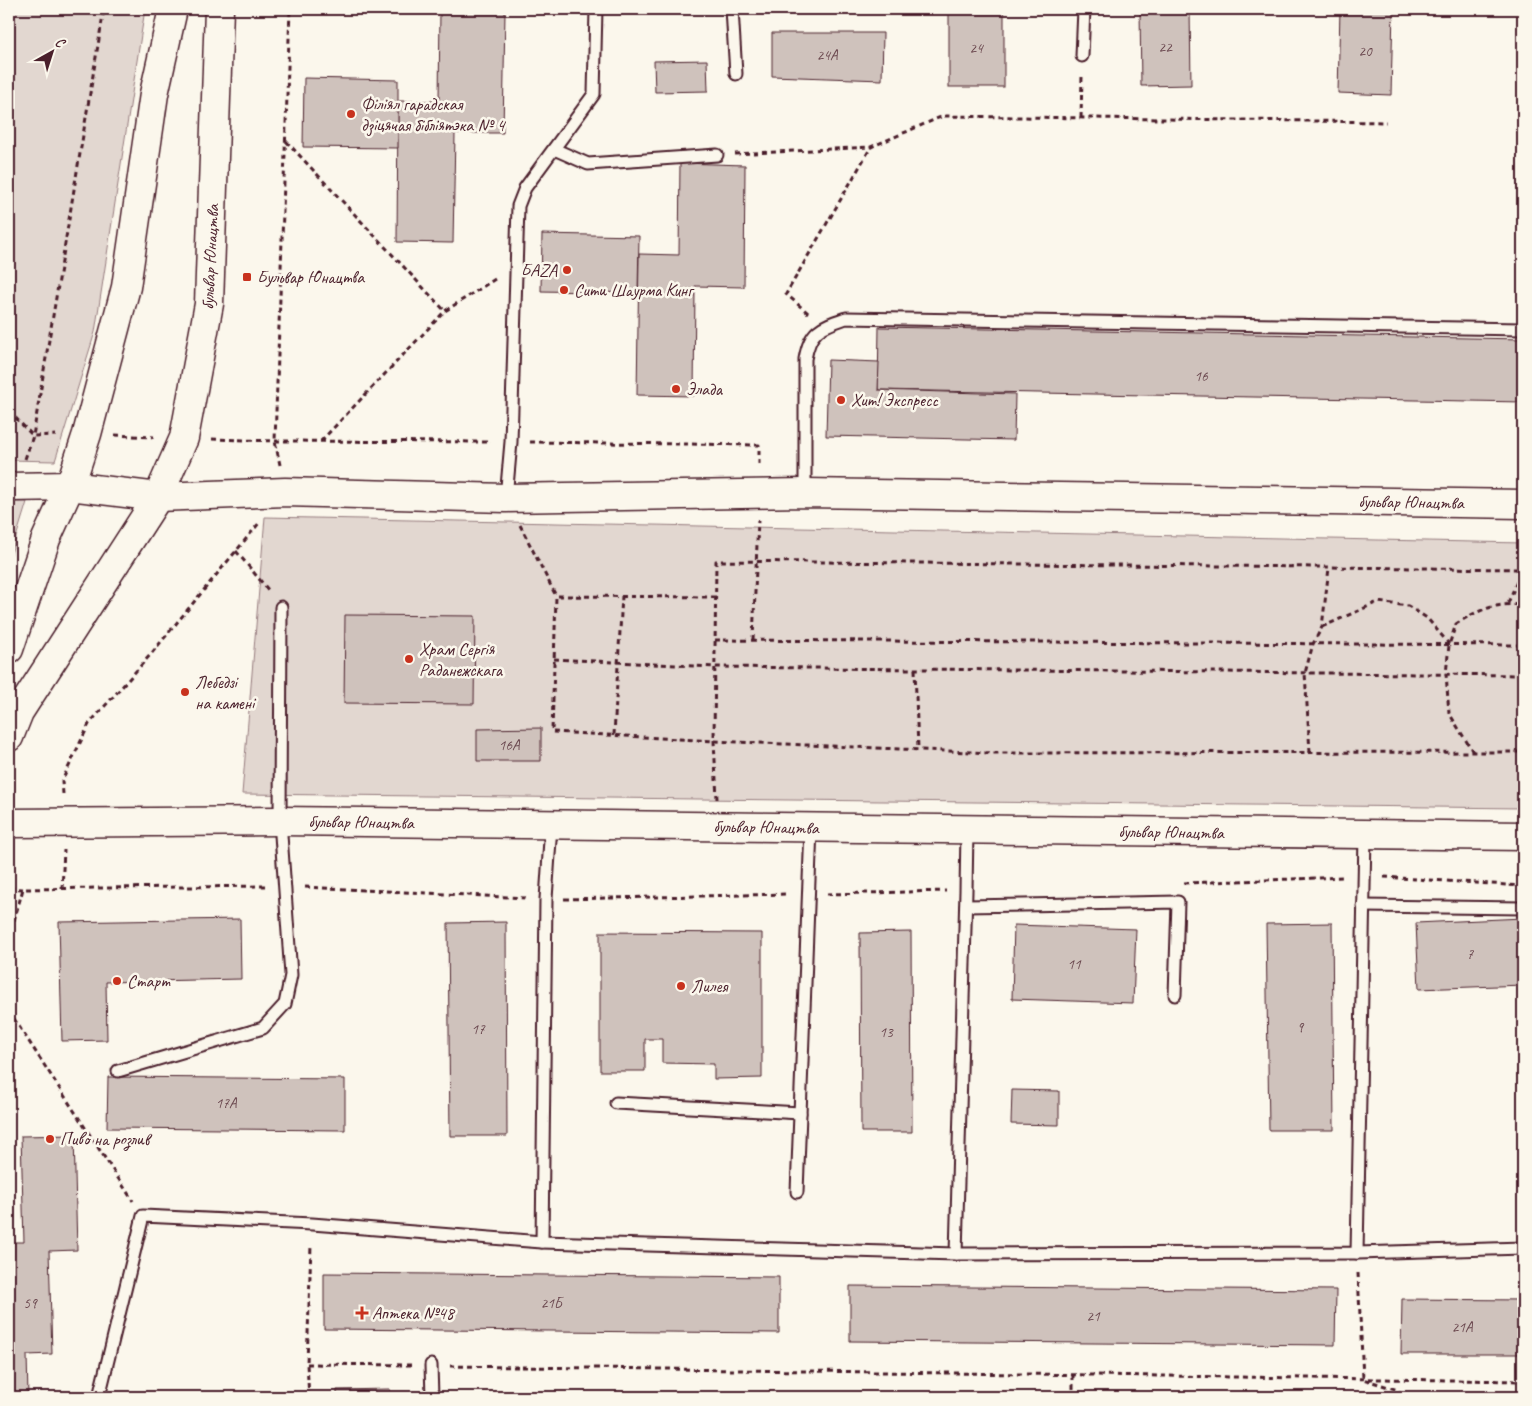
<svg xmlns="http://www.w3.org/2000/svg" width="1532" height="1406" font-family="Caveat,sans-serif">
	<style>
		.green { fill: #e2d7d0; stroke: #967b7e }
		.building { fill: #cfc2bc; stroke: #4a1f2b }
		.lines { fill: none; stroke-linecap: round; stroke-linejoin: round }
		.lane-casing { stroke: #4a1f2b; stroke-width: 15 }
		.secondary-casing { stroke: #4a1f2b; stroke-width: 31 }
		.path { stroke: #4a1f2b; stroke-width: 3; stroke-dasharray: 5 4; stroke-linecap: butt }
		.lane { stroke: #fbf7ec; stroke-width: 11 }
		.secondary { stroke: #fbf7ec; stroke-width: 28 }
		.poi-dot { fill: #c8321e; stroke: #fbf7ec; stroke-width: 2 }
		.labels { text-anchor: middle; stroke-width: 5; stroke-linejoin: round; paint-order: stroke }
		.number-label { font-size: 15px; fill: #6b484f }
		.poi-label { font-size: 18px; fill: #4a1f2b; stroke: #fbf7ec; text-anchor: start }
		.street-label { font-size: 18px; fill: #4a1f2b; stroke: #fbf7ec }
	</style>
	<rect width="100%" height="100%" fill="#fbf7ec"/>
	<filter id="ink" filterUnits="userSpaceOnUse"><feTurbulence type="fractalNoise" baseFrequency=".02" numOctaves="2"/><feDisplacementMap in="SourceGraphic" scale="10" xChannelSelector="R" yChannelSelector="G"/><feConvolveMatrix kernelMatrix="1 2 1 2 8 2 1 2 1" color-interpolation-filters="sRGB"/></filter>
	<g filter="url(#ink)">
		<g class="green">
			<polygon points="9,9 145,9 95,332 55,461 9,460"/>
			<polygon points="9,502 27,502 9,560"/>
			<polygon points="265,517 1523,543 1523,808 242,794"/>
		</g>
		<g class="building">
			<rect x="949" y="9" width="55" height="78"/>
			<polygon points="1140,9 1190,9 1191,85 1141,86"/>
			<polygon points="1340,9 1393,9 1391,95 1338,93"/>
			<polygon points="440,10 505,11 503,133 455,133 453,243 397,242 398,101 439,101"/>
			<polygon points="772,33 883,33 882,80 772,76"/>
			<polygon points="707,60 708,91 655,92 654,61"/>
			<polygon points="304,78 398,80 398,148 303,147"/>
			<polygon points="680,163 745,165 744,287 695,286 694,396 637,395 639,254 679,255"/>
			<polygon points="542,234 639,236 638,293 541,291"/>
			<polygon points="879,327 1523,339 1523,402 878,390"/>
			<polygon points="828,360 879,362 878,390 1015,394 1014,440 826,436"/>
			<polygon points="345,615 475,616 474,704 344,703"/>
			<polygon points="541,728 541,761 477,761 477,729"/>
			<polygon points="1523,918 1523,985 1419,989 1416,923"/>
			<polygon points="240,919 241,979 106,982 107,1040 62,1041 59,922"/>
			<polygon points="506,922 507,1136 450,1136 448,923"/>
			<polygon points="1332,923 1334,1130 1269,1130 1266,924"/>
			<polygon points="1014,925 1136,929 1133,1003 1012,999"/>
			<polygon points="600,932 762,933 762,1078 714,1079 714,1064 662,1063 662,1039 645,1039 645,1071 600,1071"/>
			<polygon points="911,932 912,1132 861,1132 860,933"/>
			<polygon points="108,1077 345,1079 345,1130 107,1128"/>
			<polygon points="1012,1090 1059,1091 1059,1125 1011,1124"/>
			<polygon points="74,1135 77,1250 49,1251 52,1354 27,1355 28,1397 9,1397 9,1242 24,1242 21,1136"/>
			<polygon points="324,1273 779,1277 779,1333 324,1329"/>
			<polygon points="850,1286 1336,1290 1335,1345 850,1341"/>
			<polygon points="1402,1299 1523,1300 1523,1354 1401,1354"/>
			<polygon points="390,1389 390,1397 337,1397 337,1390"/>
			<polygon points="171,1394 171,1397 134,1397 134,1395"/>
		</g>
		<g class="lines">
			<g class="lane-casing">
				<g id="lane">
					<polyline points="732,9 736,74"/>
					<polyline points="1082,56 1084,9"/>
					<polyline points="554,149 588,164 717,155"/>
					<path d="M 805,493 L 805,359 C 810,330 820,327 846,318 L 1523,329"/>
					<polyline points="506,498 511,442 518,206 525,188 594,94 596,9"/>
					<polyline points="966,906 1178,902 1175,995"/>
					<polyline points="1363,906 1523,908"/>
					<polyline points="118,1071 263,1028 285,1004 291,975 280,821 281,607"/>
					<polyline points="616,1103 800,1113"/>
					<polyline points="797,1192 811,828"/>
					<polyline points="542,1242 546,899 551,825"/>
					<polyline points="1357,1253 1365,835"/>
					<polyline points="956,1254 966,891 967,830"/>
					<polyline points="431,1365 432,1397"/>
					<polyline points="99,1397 143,1216 312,1224 542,1242 956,1254 1357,1253 1523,1248"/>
				</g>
			</g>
			<g class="secondary-casing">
				<g id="secondary">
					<polyline points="9,487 70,486 158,497 285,492 506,498 805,493 1523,504"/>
					<polyline points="9,649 46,539 70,486 87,434 126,287 154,94 173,9"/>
					<polyline points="9,737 19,712 158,497 184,438 209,304 219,9"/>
					<polyline points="9,823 280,821 1523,836"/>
				</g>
			</g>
			<g class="path">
				<polyline points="1081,118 1082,76"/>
				<polyline points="286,141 445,311"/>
				<polyline points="735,154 871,147 943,116 1386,122"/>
				<polyline points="808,313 786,294 871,147"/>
				<polyline points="9,411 33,436 56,435"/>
				<polyline points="115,435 154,437"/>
				<polyline points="212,439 275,441 491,442"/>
				<polyline points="321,441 445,311 495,279"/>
				<polyline points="530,442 759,445 759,467"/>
				<polyline points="25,459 33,436 104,9"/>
				<polyline points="280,465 275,441 290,9"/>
				<polyline points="520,525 556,596"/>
				<polyline points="236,551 269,591"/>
				<polyline points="716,597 556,596 552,732 714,741 993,753 1523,752"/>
				<polyline points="1508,603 1523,567"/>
				<polyline points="1322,627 1378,602 1408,606 1427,618 1449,644"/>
				<polyline points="715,640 1523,645"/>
				<polyline points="753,640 758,520"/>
				<polyline points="554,659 715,667 1523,675"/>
				<polyline points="915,669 918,749"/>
				<polyline points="614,735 622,596"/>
				<polyline points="1310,752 1305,673 1313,644 1322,627 1329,568"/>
				<path d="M 1473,752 L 1449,713 L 1446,674 L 1449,645 L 1456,624 C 1478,610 1496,602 1523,605"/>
				<polyline points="63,794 62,781 89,724 151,654 260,522"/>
				<polyline points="717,799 714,741 716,561 1523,569"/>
				<polyline points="1384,877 1523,886"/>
				<polyline points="1184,883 1345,877"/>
				<polyline points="305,887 526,898"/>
				<polyline points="9,888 23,889"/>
				<polyline points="62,889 64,850"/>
				<polyline points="827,894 946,891"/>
				<polyline points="564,899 788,894"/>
				<polyline points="9,938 23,889 266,886"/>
				<polyline points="9,1011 133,1201"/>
				<polyline points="1358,1273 1363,1379 1398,1390 1404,1397"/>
				<polyline points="307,1364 411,1365"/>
				<polyline points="450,1366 1523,1381"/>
				<polyline points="1073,1375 1073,1397"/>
				<polyline points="309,1397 307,1364 311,1245"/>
			</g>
			<use href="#lane" class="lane"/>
			<use href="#secondary" class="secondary"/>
		</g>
	</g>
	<g class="poi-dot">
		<circle cx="351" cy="114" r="5"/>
		<circle cx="567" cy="270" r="5"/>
		<rect x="242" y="272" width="10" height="10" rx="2.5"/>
		<circle cx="564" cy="290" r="5"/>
		<circle cx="676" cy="389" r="5"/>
		<circle cx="841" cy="400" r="5"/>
		<circle cx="409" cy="659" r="5"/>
		<circle cx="185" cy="692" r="5"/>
		<circle cx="117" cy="981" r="5"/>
		<circle cx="681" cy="986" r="5"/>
		<circle cx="50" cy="1139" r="5"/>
		<path d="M359.5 1305.5h5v5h5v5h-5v5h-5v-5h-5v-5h5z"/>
	</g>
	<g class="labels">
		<g class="number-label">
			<text x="1165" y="52">22</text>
			<text x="976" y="53">24</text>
			<text x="1365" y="56">20</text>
			<text x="827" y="60">24А</text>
			<text x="1201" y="381">16</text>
			<text x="509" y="750">16А</text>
			<text x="1470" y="959">7</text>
			<text x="1074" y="969">11</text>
			<text x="1300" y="1032">9</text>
			<text x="478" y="1034">17</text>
			<text x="886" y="1037">13</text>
			<text x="226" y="1108">17А</text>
			<text x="30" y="1308">59</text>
			<text x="551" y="1308">21Б</text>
			<text x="1093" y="1321">21</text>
			<text x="1462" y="1332">21А</text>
		</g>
		<g class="poi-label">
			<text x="361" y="110">Філіял гарадская<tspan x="361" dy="21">дзіцячая бібліятэка № 4</tspan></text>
			<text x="557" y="276" text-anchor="end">БАZA</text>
			<text x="257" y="283">Бульвар Юнацтва</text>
			<text x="574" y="296">Сити Шаурма Кинг</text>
			<text x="686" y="395">Элада</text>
			<text x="851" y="406">Хит! Экспресс</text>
			<text x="419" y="655">Храм Сергія<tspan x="419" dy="21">Раданежскага</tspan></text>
			<text x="195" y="688">Лебедзі<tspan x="195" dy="21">на камені</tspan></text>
			<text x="127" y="987">Старт</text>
			<text x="691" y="992">Лилея</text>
			<text x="60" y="1145">Пиво на розлив</text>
			<text x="372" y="1319">Аптека №48</text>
		</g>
		<g class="street-label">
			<text transform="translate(210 257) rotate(-87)" y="6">бульвар Юнацтва</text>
			<text transform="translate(1411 502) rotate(1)" y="6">бульвар Юнацтва</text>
			<text transform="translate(361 822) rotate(1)" y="6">бульвар Юнацтва</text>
			<text transform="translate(766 827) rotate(1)" y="6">бульвар Юнацтва</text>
			<text transform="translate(1171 832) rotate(1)" y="6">бульвар Юнацтва</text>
		</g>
	</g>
	<rect width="1532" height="1406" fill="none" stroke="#fbf7ec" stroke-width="30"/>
	<rect x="15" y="15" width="1502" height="1376" fill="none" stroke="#4a1f2b" stroke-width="2" filter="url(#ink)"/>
	<g transform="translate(52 52) rotate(39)" stroke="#fbf7ec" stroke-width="4" paint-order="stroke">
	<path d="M0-4L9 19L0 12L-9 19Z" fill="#4a1f2b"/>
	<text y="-8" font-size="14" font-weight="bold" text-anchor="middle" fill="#4a1f2b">С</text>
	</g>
</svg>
